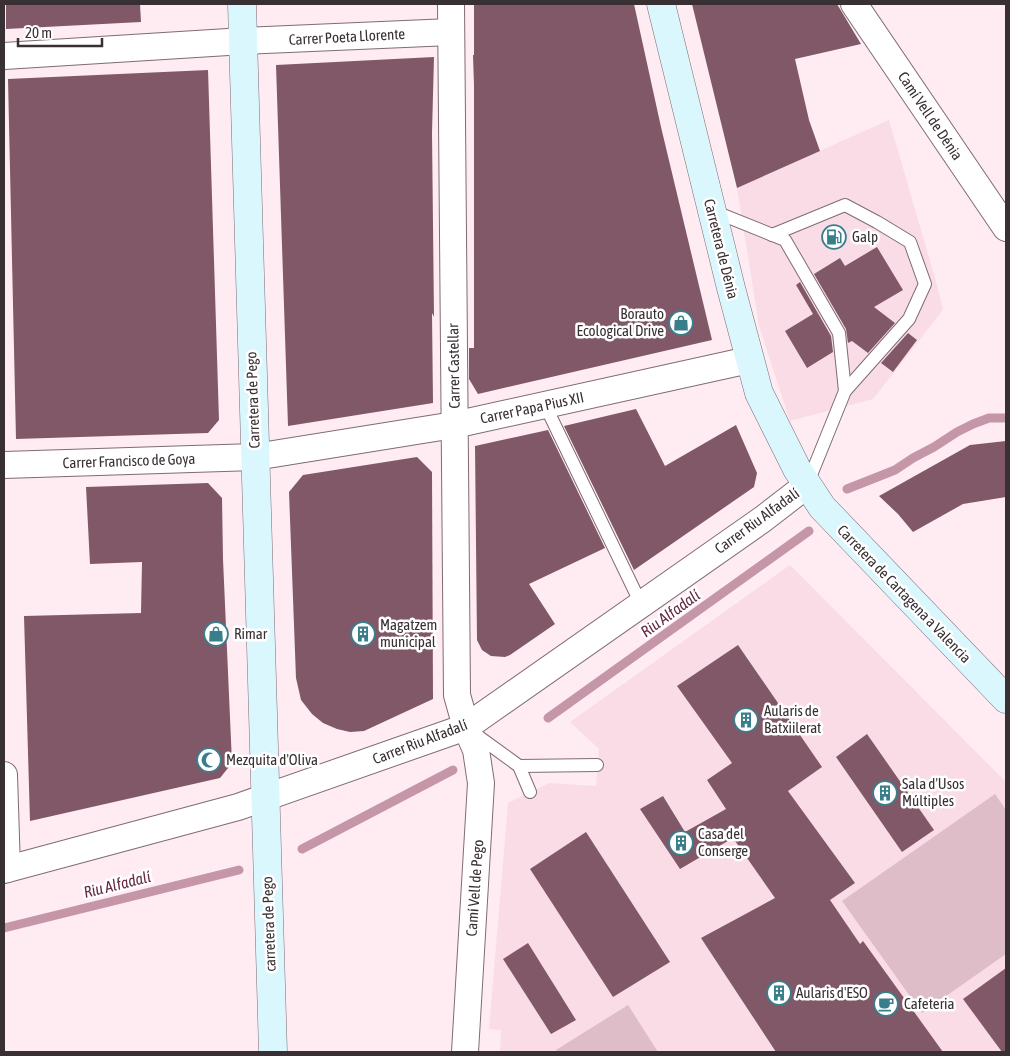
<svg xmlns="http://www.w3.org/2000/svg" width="1010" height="1056" font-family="'Asap Condensed',sans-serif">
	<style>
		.built { fill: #fadce7 }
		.green { fill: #debdc9 }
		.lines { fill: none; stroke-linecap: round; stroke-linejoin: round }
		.stream { stroke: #c496a7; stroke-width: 9 }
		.building { fill: #815868 }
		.service-casing { stroke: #7f6c73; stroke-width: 14 }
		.minor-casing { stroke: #7f6c73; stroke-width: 28 }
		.secondary-casing { stroke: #7f6c73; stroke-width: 29 }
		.service { stroke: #fff; stroke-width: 12 }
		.minor { stroke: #fff; stroke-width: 26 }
		.secondary { stroke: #daf7fd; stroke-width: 28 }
		.labels { text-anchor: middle; stroke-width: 5; stroke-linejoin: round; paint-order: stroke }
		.street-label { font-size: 15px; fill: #383033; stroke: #fff }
		.poi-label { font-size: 15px; fill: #383033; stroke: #fff; text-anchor: start }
		.water-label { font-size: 16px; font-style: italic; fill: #642a44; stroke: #fff }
	</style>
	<rect width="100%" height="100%" fill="#feecf2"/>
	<g class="built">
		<polygon points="889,120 937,285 943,310 873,399 790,421 759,326 737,188"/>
		<polygon points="790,565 1006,782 1006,1052 500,1052 501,1030 489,1029 508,803 549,783 596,786 599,749 570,722"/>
	</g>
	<g class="green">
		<polygon points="995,794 1006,810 1006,954 922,1013 842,901"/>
		<polygon points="628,1005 658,1052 557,1052 556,1050"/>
	</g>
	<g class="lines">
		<g class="stream">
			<polyline points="847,489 895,470 913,458 934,447 957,432 973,424 989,418 1006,418"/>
			<polyline points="548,718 809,531"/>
			<polyline points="302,849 453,770"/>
			<polyline points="4,928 239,870"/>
		</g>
	</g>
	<g class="building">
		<polygon points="6,4 140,4 141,22 6,29"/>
		<polygon points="474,4 634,4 661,127 712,340 478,394 469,379 469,348 474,348 474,85 473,55 474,55"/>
		<polygon points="692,4 837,4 861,44 795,59 809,120 820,151 737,188"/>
		<polygon points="434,57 432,133 434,317 432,313 433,403 288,426 276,65"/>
		<polygon points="208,70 219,420 208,433 16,439 8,79"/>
		<polygon points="877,247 903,290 874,307 895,323 868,353 852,341 848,343 846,329 814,274 840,258 845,266"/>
		<polygon points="800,282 831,336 833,352 807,368 785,331 813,314 796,285"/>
		<polygon points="908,333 917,340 893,372 881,363"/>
		<polygon points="636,409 665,466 736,425 757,473 754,487 634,570 564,426"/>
		<polygon points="548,430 605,548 529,584 555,624 510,655 505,657 491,656 482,650 477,640 475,446"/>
		<polygon points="1006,441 1006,497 963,504 913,532 898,514 879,496 970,445"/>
		<polygon points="417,457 432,472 433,699 364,731 350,732 337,729 323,723 312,714 301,700 296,678 289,492 303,475"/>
		<polygon points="208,483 222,498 223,559 232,763 220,778 30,821 24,616 141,613 142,562 90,564 86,487"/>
		<polygon points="738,645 822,767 788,791 855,883 830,900 860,944 863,941 943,1052 776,1052 701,938 775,898 733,838 680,869 640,809 663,796 685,832 726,809 707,780 732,763 677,686"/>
		<polygon points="867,734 934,830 902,852 836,757"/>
		<polygon points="586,832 670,962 613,997 530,869"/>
		<polygon points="528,943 576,1020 551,1034 503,959"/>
		<polygon points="1006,968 1006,1052 1002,1052 963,999"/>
	</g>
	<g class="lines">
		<g class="service-casing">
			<g id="service">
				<polyline points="713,211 785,240 839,333 845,391"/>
				<polyline points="772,235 845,205 877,222 910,242 925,284 909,319 845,391 807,485"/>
				<polyline points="545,405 641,604"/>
				<polyline points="475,734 519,766 597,765"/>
				<polyline points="519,766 530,792"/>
			</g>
		</g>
		<g class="minor-casing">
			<g id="minor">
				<polyline points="451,4 457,695 466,727 476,750 481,783 465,1052"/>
				<polyline points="854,4 1006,228"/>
				<polyline points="4,56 244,41 451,32"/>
				<polyline points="4,465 255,457 454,425 749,360"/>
				<polyline points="4,775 7,869"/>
				<polyline points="4,870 238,807 466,727 763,519 807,485"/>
			</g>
		</g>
		<g class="secondary-casing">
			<g id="secondary">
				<polyline points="242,4 273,1052"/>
				<polyline points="661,4 731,288 759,393 797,469 822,507 1006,699"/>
			</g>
		</g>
		<use href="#service" class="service"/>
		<use href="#minor" class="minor"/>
		<use href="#secondary" class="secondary"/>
	</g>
	<defs>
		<g id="fuel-ring" transform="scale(1.25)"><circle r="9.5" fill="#fff" stroke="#397e8b" stroke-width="1.5"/><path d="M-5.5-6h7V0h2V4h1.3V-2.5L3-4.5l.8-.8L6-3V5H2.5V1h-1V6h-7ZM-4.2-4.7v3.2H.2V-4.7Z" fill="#397e8b"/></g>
		<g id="shop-ring" transform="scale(1.25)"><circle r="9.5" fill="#fff" stroke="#397e8b" stroke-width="1.5"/><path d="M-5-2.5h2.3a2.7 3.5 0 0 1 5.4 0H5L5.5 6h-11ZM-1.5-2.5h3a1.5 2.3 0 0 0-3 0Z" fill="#397e8b"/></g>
		<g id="building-ring" transform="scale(1.25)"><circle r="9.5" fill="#fff" stroke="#397e8b" stroke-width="1.5"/><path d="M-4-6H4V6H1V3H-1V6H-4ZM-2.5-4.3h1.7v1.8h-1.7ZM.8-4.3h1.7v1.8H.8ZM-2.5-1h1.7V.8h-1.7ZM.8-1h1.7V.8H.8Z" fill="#397e8b"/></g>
		<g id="mosque-ring" transform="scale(1.25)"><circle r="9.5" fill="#fff" stroke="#397e8b" stroke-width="1.5"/><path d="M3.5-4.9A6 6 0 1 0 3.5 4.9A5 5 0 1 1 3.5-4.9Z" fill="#397e8b"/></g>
		<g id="cafe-ring" transform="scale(1.25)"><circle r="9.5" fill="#fff" stroke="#397e8b" stroke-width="1.5"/><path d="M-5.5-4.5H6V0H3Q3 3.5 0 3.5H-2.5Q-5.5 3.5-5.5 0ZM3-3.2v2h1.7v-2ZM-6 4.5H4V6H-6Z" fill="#397e8b"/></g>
	</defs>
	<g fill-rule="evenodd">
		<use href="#fuel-ring" x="834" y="237"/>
		<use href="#shop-ring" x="681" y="323"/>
		<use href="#shop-ring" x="216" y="634"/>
		<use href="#building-ring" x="363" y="634"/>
		<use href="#building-ring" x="746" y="720"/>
		<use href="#mosque-ring" x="209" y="760"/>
		<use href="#building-ring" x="885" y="793"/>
		<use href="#building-ring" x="681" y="843"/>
		<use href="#building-ring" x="779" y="993"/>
		<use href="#cafe-ring" x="886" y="1004"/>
	</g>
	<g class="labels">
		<g class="street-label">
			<text transform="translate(347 37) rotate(-3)" y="5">Carrer Poeta Llorente</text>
			<text transform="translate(930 116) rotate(56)" y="5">Camí Vell de Dénia</text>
			<text transform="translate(721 249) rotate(76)" y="5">Carretera de Dénia</text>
			<text transform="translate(454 366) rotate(-91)" y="5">Carrer Castellar</text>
			<text transform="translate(253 400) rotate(-92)" y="5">Carretera de Pego</text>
			<text transform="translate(532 408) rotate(-12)" y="5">Carrer Papa Pius XII</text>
			<text transform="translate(129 461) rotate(-2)" y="5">Carrer Francisco de Goya</text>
			<text transform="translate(757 521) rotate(-36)" y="5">Carrer Riu Alfadalí</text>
			<text transform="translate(904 594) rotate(46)" y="5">Carretera de Cartagena a Valencia</text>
			<text transform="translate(420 742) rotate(-21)" y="5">Carrer Riu Alfadalí</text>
			<text transform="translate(475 888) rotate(-86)" y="5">Camí Vell de Pego</text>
			<text transform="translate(269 924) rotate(-92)" y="5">carretera de Pego</text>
		</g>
		<g class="poi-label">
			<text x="852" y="242">Galp</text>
			<text x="664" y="319" text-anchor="end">Borauto<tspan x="664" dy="17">Ecological Drive</tspan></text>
			<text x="380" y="630">Magatzem<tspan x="380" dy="17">municipal</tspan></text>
			<text x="234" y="639">Rimar</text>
			<text x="764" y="716">Aularis de<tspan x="764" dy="17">Batxiilerat</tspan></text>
			<text x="226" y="765">Mezquita d'Oliva</text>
			<text x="902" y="789">Sala d'Usos<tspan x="902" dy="17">Múltiples</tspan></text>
			<text x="698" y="839">Casa del<tspan x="698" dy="17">Conserge</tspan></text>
			<text x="796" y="998">Aularis d'ESO</text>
			<text x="904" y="1009">Cafeteria</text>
		</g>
		<g class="water-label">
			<text transform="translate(670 613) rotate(-36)" y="6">Riu Alfadalí</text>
			<text transform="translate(117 884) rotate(-14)" y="6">Riu Alfadalí</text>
		</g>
	</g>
	<rect width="1010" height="1056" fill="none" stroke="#383033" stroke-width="10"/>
	<path d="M18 38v8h84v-8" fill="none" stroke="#383033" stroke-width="2.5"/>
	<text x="25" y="38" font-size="15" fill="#383033" stroke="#ffffff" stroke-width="4" paint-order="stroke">20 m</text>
</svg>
